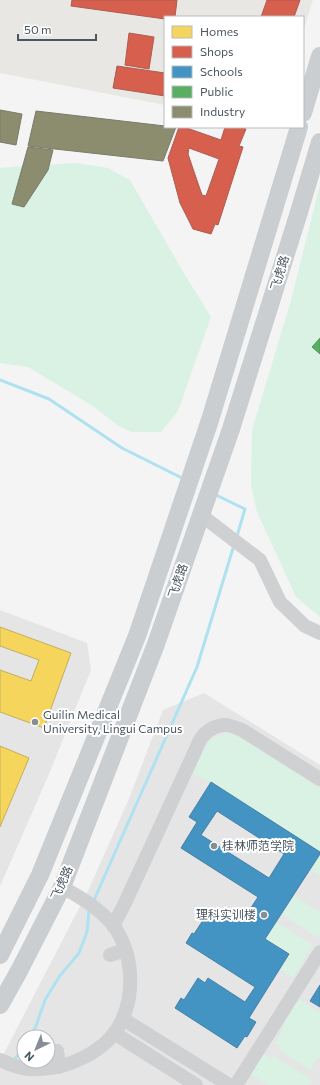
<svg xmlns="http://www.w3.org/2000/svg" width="320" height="1085" font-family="Commissioner,'Noto Sans SC',sans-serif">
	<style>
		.commercial { fill: #e8e7e3 }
		.education { fill: #e6e5e6; fill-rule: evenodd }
		.green { fill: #d9f2e3 }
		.homes { fill: #f6d55c; stroke: #c2af5e }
		.shops { fill: #d6604d; stroke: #ac5d53; fill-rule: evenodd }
		.schools { fill: #4393c3; stroke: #4581a6; fill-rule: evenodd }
		.public { fill: #5aae61; stroke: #559461 }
		.industry { fill: #8c8c6e; stroke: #787c6a }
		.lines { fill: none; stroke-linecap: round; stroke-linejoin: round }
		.stream { stroke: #aee2f0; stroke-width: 3 }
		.minor { stroke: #ced0d2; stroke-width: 14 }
		.major { stroke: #caced1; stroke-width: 18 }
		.poi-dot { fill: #868d94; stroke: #fff; stroke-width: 1.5 }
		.labels { text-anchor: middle; stroke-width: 4; stroke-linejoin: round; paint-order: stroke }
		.street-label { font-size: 12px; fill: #4a5661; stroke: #fff }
		.poi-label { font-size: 12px; fill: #4a5661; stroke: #fff; text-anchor: start }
	</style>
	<rect width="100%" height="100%" fill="#f4f4f4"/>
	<polygon class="commercial" points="0,0 313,0 303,31 303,17 165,17 165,105 0,73"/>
	<g class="education">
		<polygon points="0,610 87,643 91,670 49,774 0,886"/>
		<path d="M 204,693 L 320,765 L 320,1085 L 0,1085 L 0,1061 L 88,891 L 128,801 L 163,710 ZM 24,1037 L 48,1037 L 48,1061 L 24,1061 Z"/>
	</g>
	<g class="green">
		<polygon points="76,163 108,168 130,180 182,270 211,317 178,411 161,432 131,432 117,425 93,406 28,367 0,363 0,168 22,166"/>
		<polygon points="320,185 320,617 296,597 257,512 251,485 252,430 290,304"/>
		<path d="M 227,733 L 234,734 L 320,788 L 320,852 L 211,782 L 193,774 C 201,757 206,735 227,733 Z"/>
		<polygon points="320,854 320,876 310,869"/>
		<polygon points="293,895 320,912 320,935 318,938 282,914"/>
		<polygon points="276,922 313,945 293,978 280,969 289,954 265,939"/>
		<polygon points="299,999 320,1013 320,1058 318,1057 310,1070 278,1049 280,1046 275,1043 283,1029 281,1028"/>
		<polygon points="263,1053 272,1059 274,1056 312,1080 309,1085 268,1085 250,1074"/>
	</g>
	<g class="homes">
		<polygon points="0,627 71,653 44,728 0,712 0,670 31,681 39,660 0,646"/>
		<polygon points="0,746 29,758 0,827"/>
	</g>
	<g class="shops">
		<polygon points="72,0 177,0 175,17 165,17 165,19 71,6"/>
		<polygon points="267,0 300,0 294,17 261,17"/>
		<polygon points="129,33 154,37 149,69 125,65"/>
		<polygon points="117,66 165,73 165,96 113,88"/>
		<path d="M 179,127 L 184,127 L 221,140 L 225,127 L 239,127 L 246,129 L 239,146 L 243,147 L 218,225 L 215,224 L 211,234 L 193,229 L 180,203 L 168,158 ZM 189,148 L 219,159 L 206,196 L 202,195 L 188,154 Z"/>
	</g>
	<g class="schools">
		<path d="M 211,782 L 320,852 L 320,854 L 265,939 L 289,954 L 249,1018 L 256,1022 L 247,1037 L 245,1036 L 237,1048 L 175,1008 L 181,998 L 184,1000 L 198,978 L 205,983 L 208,978 L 245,1002 L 255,987 L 186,943 L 192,933 L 194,934 L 209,911 L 217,916 L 221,910 L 241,923 L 258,897 L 181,848 L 197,822 L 189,817 ZM 217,811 L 284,854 L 269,878 L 201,835 Z"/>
		<polygon points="320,985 320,1007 310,1001"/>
	</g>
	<polygon class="public" points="320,338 320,354 312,347"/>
	<g class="industry">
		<polygon points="0,110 22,114 16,145 0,142"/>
		<polygon points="36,111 165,126 165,127 176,127 163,161 28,146"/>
		<polygon points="28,147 53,150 48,170 24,207 12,204"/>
	</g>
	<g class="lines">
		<g class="stream">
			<polyline points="0,380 49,399 122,448 184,479"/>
			<polyline points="214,494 245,509 237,536"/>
			<polyline points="94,900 197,667 234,545"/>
			<polyline points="30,1037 36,1026 45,1000 59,977 79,953 87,932 89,911"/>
			<polyline points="14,1060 24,1047"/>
		</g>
		<g class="minor">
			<polyline points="201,515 260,560 280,602 305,626 320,633"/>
			<path d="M 113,926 L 125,903 L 195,751 C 197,746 199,741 202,737 C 207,730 218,724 227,725 C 232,726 237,728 242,730 L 320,779"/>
			<polyline points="110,955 125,950"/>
			<polyline points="123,1019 229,1085"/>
			<polyline points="114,1033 196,1085"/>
			<polyline points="57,1051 59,1067"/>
			<path d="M 0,1060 C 9,1064 19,1068 29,1069 C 64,1072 109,1052 123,1018 C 129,1004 131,988 130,973 C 129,957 123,938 113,925 C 99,908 80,897 62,887"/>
			<polyline points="236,1085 320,952"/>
		</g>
		<g class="major">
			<polyline points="303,113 320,56"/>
			<polyline points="0,955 40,875 137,636 210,420 299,127"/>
			<polyline points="0,1005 19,971 62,887 156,644 231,429 299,212 320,142"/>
		</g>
	</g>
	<g class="poi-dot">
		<circle cx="35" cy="722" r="4"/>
		<circle cx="214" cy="846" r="4"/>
		<circle cx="264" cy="915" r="4"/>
	</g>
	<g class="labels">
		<g class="street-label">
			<text transform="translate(280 273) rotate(-73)" y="4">飞虎路</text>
			<text transform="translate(178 581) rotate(-71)" y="4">飞虎路</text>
			<text transform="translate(62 883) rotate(-66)" y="4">飞虎路</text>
		</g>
		<g class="poi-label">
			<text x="43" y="719">Guilin Medical<tspan x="43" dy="14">University, Lingui Campus</tspan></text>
			<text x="222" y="850">桂林师范学院</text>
			<text x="256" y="919" text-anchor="end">理科实训楼</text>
		</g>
	</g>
	<rect x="164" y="16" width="140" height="112" fill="#ffffff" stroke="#b7bbc0"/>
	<rect x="172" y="26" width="20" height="12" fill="#f6d55c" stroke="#b7bbc0"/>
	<text x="200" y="36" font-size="12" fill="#4a5661">Homes</text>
	<rect x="172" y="46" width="20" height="12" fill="#d6604d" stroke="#b7bbc0"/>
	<text x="200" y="56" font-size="12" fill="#4a5661">Shops</text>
	<rect x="172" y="66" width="20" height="12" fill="#4393c3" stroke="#b7bbc0"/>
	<text x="200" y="76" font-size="12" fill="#4a5661">Schools</text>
	<rect x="172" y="86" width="20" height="12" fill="#5aae61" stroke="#b7bbc0"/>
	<text x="200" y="96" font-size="12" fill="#4a5661">Public</text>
	<rect x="172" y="106" width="20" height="12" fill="#8c8c6e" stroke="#b7bbc0"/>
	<text x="200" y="116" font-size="12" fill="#4a5661">Industry</text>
	<g transform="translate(36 1049) rotate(223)"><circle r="19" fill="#ffffff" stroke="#b7bbc0"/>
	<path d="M0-3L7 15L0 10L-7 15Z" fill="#868d94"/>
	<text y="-6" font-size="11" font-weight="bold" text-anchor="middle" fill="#4a5661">N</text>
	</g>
	<path d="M18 34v6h78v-6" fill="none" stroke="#4a5661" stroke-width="2"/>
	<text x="24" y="34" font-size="12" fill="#4a5661" stroke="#ffffff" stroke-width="3" paint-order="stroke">50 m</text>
</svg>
